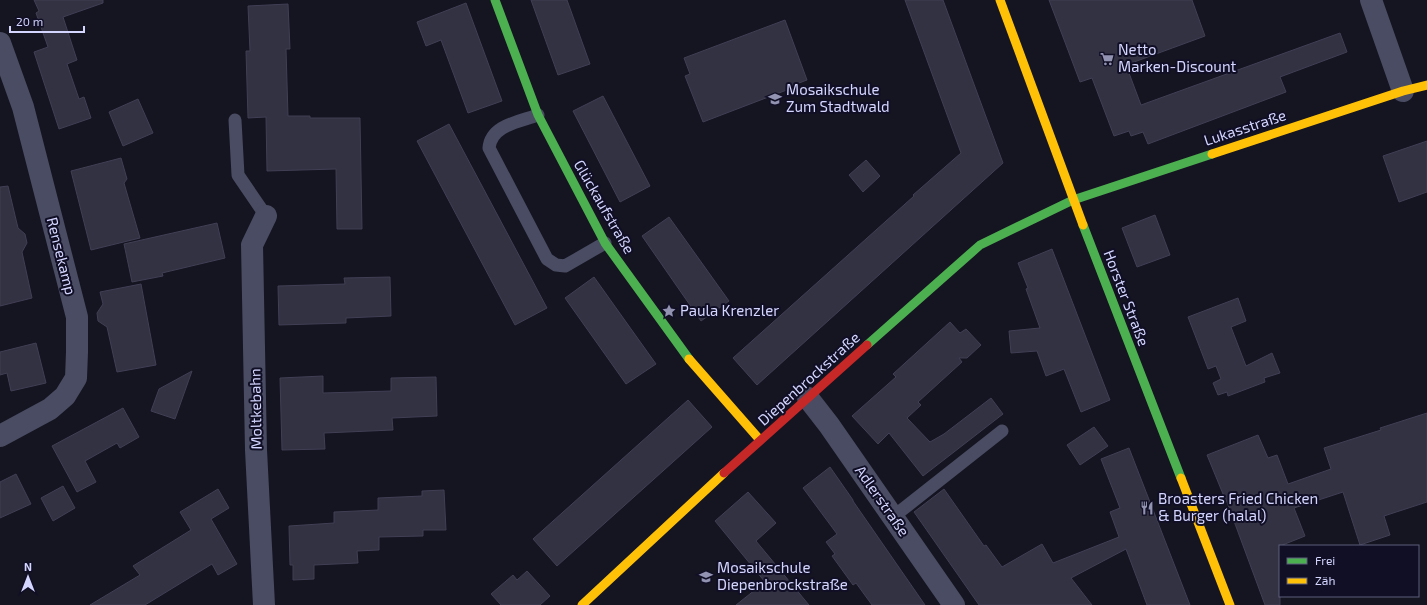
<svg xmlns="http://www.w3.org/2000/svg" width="1427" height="605" font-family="'Exo 2',sans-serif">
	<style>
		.building { fill: #333243; stroke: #403f54 }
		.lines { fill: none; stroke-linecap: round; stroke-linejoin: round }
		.lane { stroke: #494c62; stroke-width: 13 }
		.street { stroke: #494c62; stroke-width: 22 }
		.fast { stroke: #4caf50; stroke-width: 9 }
		.slow { stroke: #ffc107; stroke-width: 9 }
		.jam { stroke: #c62828; stroke-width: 9 }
		.labels { text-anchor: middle; stroke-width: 4; stroke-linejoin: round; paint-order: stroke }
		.poi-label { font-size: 15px; fill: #d5d6ff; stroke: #100f26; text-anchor: start }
		.street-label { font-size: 15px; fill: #d5d6ff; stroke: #100f26 }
	</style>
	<rect width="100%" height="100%" fill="#151421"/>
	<g class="building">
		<polygon points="34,0 103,0 103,3 63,17 77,60 67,64 79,99 84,97 91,118 59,129 34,52 48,47 36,13 39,11"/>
		<polygon points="531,0 567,0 590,64 558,75"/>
		<polygon points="905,0 943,0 1003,163 757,385 733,358 914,196 913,195 961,153"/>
		<polygon points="1049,0 1192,0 1205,36 1126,65 1141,105 1340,33 1347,52 1280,77 1286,92 1148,144 1143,132 1131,136 1129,131 1114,136 1092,78 1080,82"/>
		<polygon points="466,3 502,101 468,113 441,40 426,46 417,22"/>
		<polygon points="288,4 290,49 286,49 288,116 310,116 310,118 360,118 362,229 337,229 336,169 267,171 266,117 248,118 246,51 250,51 248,6"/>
		<polygon points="785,20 807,80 791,86 792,88 703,122 685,76 690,74 684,58"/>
		<polygon points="603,96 650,186 620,202 573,111"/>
		<polygon points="138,99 153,133 123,146 109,112"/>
		<polygon points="449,124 547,308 515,325 417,141"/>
		<polygon points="1427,141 1427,192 1399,202 1383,156"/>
		<polygon points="121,158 127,179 124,183 140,238 91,250 71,171"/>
		<polygon points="866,160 880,176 863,192 849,175"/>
		<polygon points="8,186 18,228 25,234 27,243 22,252 32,298 0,306 0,187"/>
		<polygon points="1155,215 1170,255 1137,267 1122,228"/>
		<polygon points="669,217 729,301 701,321 642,236"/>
		<polygon points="217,223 225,258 162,273 163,276 132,282 124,244"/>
		<polygon points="1052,249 1110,400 1081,412 1064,369 1046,376 1037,351 1011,353 1009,331 1040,328 1026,289 1028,288 1018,263"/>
		<polygon points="390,277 391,316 346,318 346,323 279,325 278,286 345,284 344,278"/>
		<polygon points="594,277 656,364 626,384 565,298"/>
		<polygon points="141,284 156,365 117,372 107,327 98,321 97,313 103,304 100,292"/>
		<polygon points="1238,298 1246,321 1231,327 1246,366 1272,353 1280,373 1264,378 1265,382 1228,396 1227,392 1218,395 1213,383 1221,379 1216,366 1208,369 1188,317"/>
		<polygon points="950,322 960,333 966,329 981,345 967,358 959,358 962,362 918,402 921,405 907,418 930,442 944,434 991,398 1003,414 923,476 889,433 878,444 852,416 896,377 893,374"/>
		<polygon points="36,343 46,383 11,391 7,373 0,375 0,352"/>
		<polygon points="192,371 175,419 151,411 159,389"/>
		<polygon points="323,376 323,393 391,391 391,378 436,377 437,416 392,418 393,430 324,433 325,449 282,450 280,378"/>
		<polygon points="688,400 712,427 557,566 533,539"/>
		<polygon points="123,408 139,437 120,448 117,443 85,461 96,482 77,492 52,446"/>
		<polygon points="1427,413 1427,502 1384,516 1390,535 1360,545 1343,492 1294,508 1305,536 1280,546 1280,605 1265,605 1224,494 1223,494 1207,455 1258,435 1268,458 1277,455 1288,484 1331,469 1324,448 1381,430 1380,428"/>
		<polygon points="1094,427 1108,446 1080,465 1067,445"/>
		<polygon points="1129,448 1190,605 1147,605 1126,549 1071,578 1092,605 979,605 914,512 944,489 984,546 986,545 1002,567 1042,544 1053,563 1119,537 1110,512 1120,508 1101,459"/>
		<polygon points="830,467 853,500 853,501 925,605 872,605 856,583 853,585 832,556 835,554 826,542 837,534 803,488"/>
		<polygon points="16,474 31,504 0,518 0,482"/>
		<polygon points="63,486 75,508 53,521 41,498"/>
		<polygon points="218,489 229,508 211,519 237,564 218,575 212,564 145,605 90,605 140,575 133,566 191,530 180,512"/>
		<polygon points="444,490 446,530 423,530 423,536 379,537 379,550 357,551 358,563 314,565 314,579 293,580 293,565 290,565 289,526 334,523 334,512 378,510 378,498 422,496 422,491"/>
		<polygon points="748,492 776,523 756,541 809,605 736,605 765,582 715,521"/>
		<polygon points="527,571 550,596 540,605 501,605 491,594 513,575 517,580"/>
	</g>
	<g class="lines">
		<g class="lane">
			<path d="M 538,115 C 519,122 491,125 489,148 L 547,259 L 556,265 L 565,266 L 605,243"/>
			<polyline points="235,120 238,175 266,216"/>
			<polyline points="893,517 1002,431"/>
		</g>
		<g class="street">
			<polyline points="1371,0 1403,91"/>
			<polyline points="0,43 23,107 77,317 77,352 76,378 65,396 50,409 0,436"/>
			<polyline points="808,398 829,425 954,605"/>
			<polyline points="264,605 256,450 252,245 266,216"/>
		</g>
		<g class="fast">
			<polyline points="495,0 538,115 605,243 689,359"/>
			<polyline points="1083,225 1181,478"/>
			<polyline points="867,345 980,245 1073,200 1212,154"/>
		</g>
		<g class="slow">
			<polyline points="1000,0 1083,225"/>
			<polyline points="1212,154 1403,91 1427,85"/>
			<polyline points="689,359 760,440"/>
			<polyline points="1181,478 1230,605"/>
			<polyline points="582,605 724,473"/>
		</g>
		<polyline class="jam" points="724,473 867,345"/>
	</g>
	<defs>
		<g id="supermarket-bare" transform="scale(1.08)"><path d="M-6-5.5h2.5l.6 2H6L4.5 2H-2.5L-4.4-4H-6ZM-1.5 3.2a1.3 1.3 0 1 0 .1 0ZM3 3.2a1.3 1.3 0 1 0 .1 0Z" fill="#9292b1" stroke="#100f26" stroke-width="2.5" paint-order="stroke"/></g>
		<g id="school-bare" transform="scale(1.08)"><path d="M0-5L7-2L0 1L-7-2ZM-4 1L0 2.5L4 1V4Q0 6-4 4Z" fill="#9292b1" stroke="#100f26" stroke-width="2.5" paint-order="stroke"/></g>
		<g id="sight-bare" transform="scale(1.08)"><path d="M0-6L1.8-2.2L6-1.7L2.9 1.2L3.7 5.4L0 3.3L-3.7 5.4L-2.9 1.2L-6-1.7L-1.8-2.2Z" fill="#9292b1" stroke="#100f26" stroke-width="2.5" paint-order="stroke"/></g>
		<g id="restaurant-bare" transform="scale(1.08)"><path d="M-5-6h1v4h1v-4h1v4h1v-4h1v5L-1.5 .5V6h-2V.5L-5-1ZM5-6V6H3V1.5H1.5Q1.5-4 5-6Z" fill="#9292b1" stroke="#100f26" stroke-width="2.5" paint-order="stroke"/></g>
	</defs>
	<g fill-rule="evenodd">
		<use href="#supermarket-bare" x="1107" y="59"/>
		<use href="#school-bare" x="775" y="99"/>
		<use href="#sight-bare" x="669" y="311"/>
		<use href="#restaurant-bare" x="1147" y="508"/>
		<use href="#school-bare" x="706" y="577"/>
	</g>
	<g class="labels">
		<g class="poi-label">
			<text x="1118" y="55">Netto<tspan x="1118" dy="17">Marken-Discount</tspan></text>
			<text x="786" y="95">Mosaikschule<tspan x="786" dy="17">Zum Stadtwald</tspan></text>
			<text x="680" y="316">Paula Krenzler</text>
			<text x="1158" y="504">Broasters Fried Chicken<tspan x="1158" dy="17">&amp; Burger (halal)</tspan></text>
			<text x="717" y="573">Mosaikschule<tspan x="717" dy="17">Diepenbrockstraße</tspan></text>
		</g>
		<g class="street-label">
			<text transform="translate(1245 128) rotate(-18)" y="5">Lukasstraße</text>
			<text transform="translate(604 207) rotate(60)" y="5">Glückaufstraße</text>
			<text transform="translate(61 256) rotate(76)" y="5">Rensekamp</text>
			<text transform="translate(1126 298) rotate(69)" y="5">Horster Straße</text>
			<text transform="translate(809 379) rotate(-42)" y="5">Diepenbrockstraße</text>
			<text transform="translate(256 409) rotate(-91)" y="5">Moltkebahn</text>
			<text transform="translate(882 501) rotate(55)" y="5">Adlerstraße</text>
		</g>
	</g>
	<rect x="1279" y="545" width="140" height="52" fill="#100f26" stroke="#5f5f7d"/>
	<rect x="1287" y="558" width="20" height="6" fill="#4caf50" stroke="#5f5f7d"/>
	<text x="1315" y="565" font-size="12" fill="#d5d6ff">Frei</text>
	<rect x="1287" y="578" width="20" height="6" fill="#ffc107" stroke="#5f5f7d"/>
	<text x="1315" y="585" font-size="12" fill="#d5d6ff">Zäh</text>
	<g transform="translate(28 577)" stroke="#100f26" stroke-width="3" paint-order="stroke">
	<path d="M0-3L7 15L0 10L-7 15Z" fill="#d5d6ff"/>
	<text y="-6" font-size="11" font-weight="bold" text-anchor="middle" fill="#d5d6ff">N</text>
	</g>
	<path d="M10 26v6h74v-6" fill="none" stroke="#d5d6ff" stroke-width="2"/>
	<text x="16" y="26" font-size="12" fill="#d5d6ff" stroke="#100f26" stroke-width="3" paint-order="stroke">20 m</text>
</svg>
